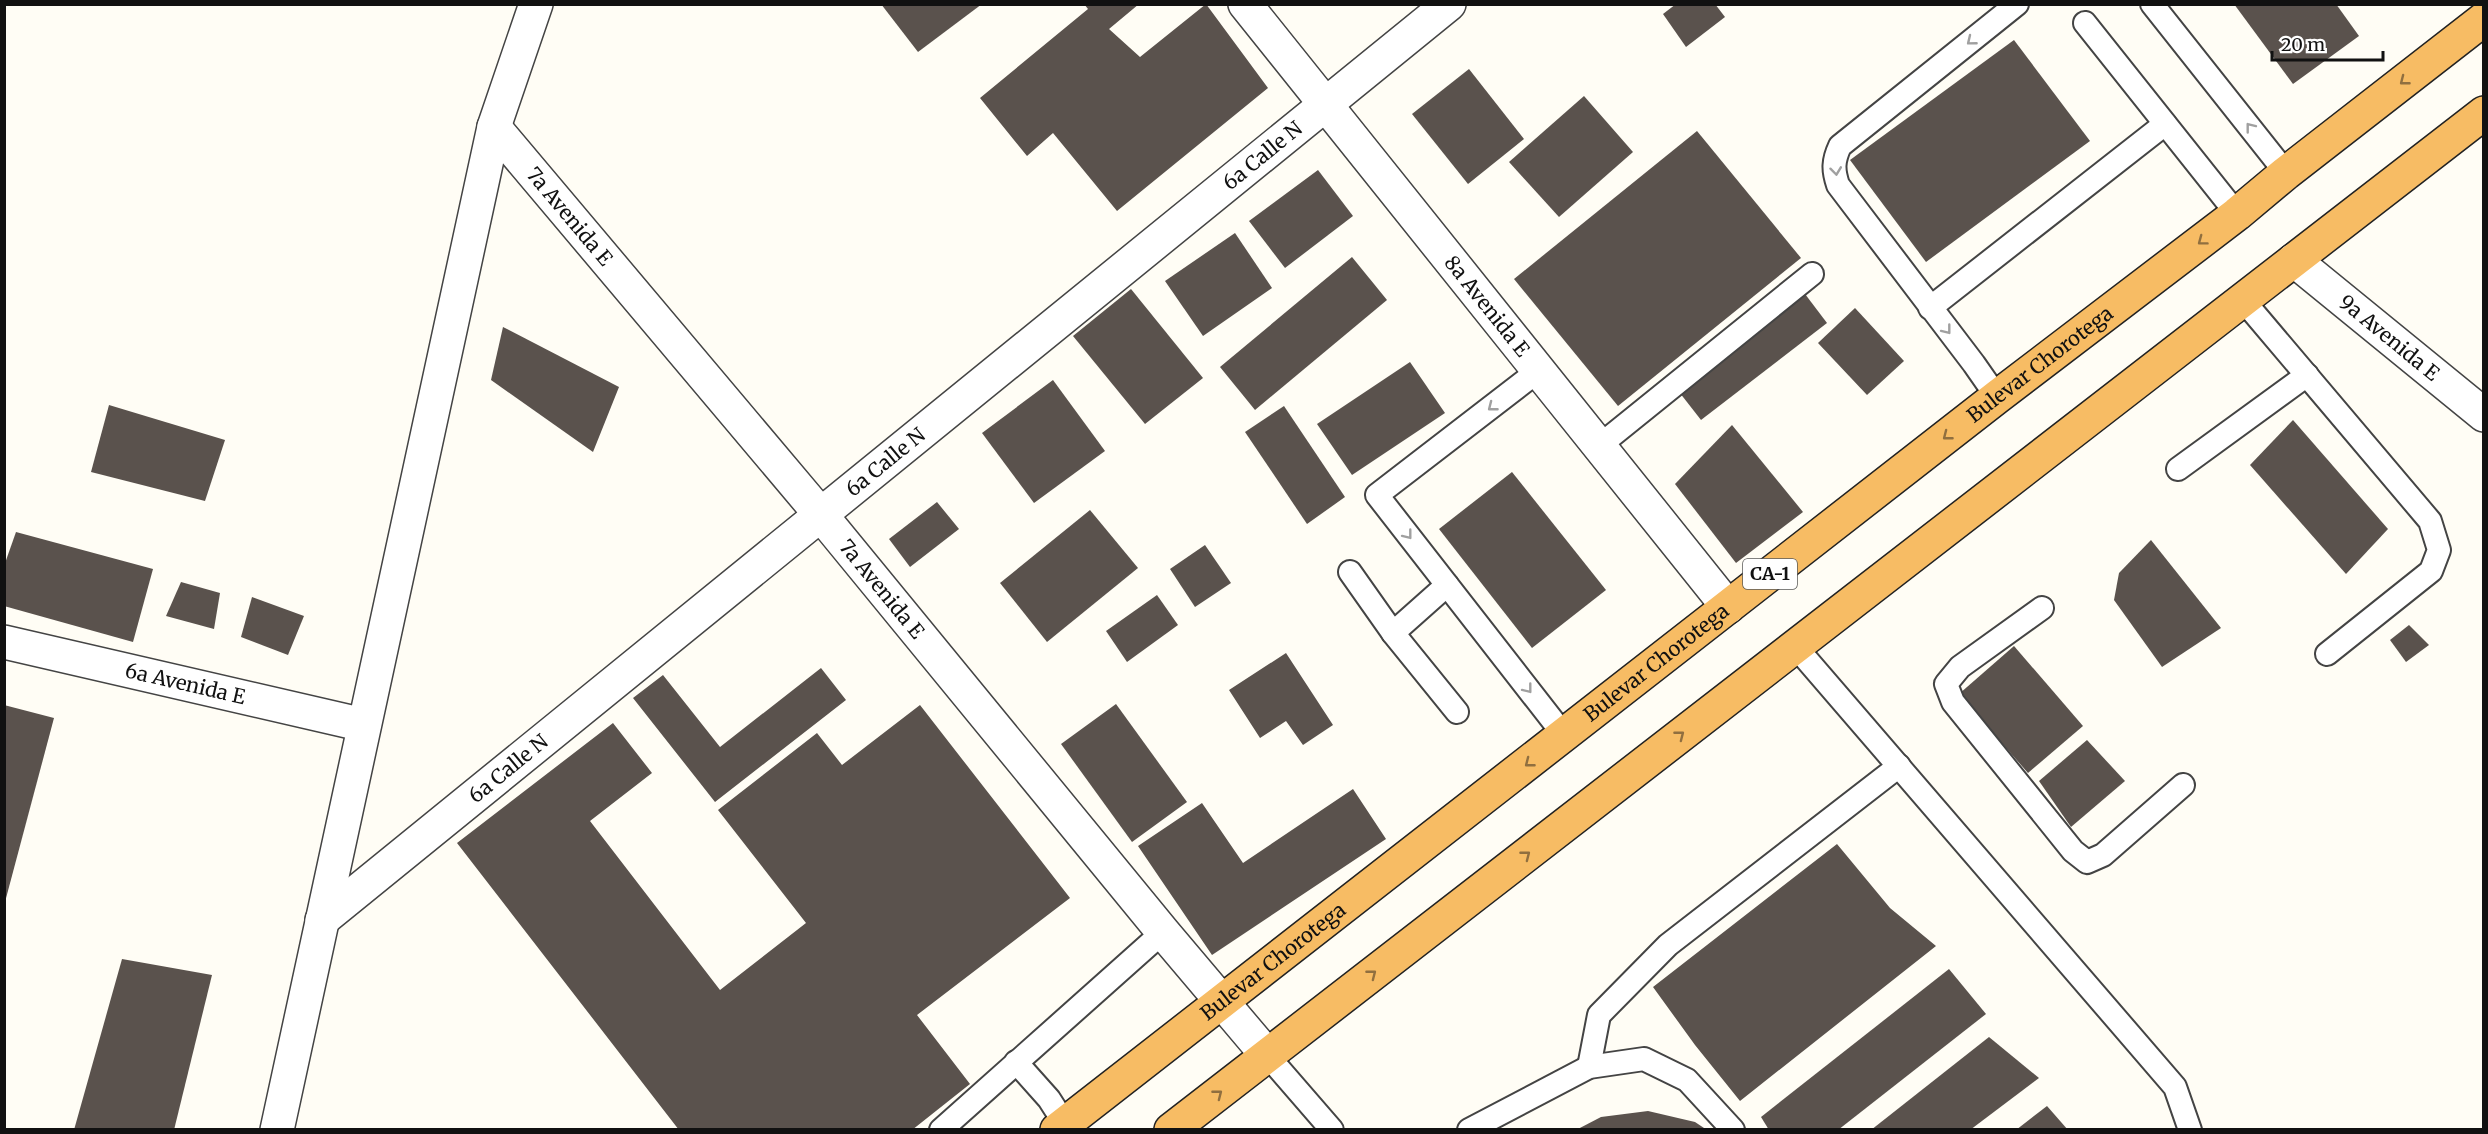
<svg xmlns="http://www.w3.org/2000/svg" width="2488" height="1134" font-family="Merriweather,serif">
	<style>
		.building { fill: #5a524d }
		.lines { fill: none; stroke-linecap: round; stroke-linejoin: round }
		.service-casing { stroke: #444; stroke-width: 26 }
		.minor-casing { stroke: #444; stroke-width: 36 }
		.trunk-casing { stroke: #222; stroke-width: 36 }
		.service { stroke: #fff; stroke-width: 22 }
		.minor { stroke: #fff; stroke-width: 33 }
		.trunk { stroke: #f7bc64; stroke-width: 33 }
		.oneway { stroke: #a0a0a0 }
		.oneway2 { stroke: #906f3f }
		.labels { text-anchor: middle; stroke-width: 6; stroke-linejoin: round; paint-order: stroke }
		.shield { fill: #fff; stroke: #585858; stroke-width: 1.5 }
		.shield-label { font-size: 18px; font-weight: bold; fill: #111 }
		.street-label { font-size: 20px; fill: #111; stroke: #fff }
	</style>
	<rect width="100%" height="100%" fill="#fffdf5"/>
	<g class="building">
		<polygon points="881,4 982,4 918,52"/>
		<polygon points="1084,4 1139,4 1109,29 1140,57 1206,4 1268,88 1117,211 1053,133 1027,156 980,98 1088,9"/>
		<polygon points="1676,4 1715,4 1725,17 1686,47 1663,14"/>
		<polygon points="2234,4 2336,4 2359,36 2293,84"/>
		<polygon points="2014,40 2090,141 1926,262 1850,160"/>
		<polygon points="1469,69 1524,139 1468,184 1412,114"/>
		<polygon points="1584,96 1633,152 1559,217 1509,162"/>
		<polygon points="1697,131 1801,258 1618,406 1514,279"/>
		<polygon points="1318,170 1353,216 1285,268 1249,221"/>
		<polygon points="1235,233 1272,288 1203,336 1165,281"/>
		<polygon points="1352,257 1387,300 1255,410 1220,367"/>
		<polygon points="1131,289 1203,378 1145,424 1073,336"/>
		<polygon points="1802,290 1827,323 1701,420 1676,388"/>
		<polygon points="1855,308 1904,361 1867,395 1818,343"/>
		<polygon points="503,327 619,387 593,452 491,380"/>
		<polygon points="1410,362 1445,413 1352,475 1317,424"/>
		<polygon points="1053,380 1105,451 1034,503 982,433"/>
		<polygon points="109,405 225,440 205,501 91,472"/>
		<polygon points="1284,406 1345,497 1307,524 1245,432"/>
		<polygon points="2293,420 2388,529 2346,574 2250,465"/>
		<polygon points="1732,425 1803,512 1736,563 1675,484"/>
		<polygon points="1512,472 1606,590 1532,648 1439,529"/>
		<polygon points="937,502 959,529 910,567 889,539"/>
		<polygon points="1090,510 1138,568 1047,642 1000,583"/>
		<polygon points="16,532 153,569 133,642 4,606 4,566"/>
		<polygon points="2151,540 2221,628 2162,667 2114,600 2119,573"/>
		<polygon points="1205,545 1231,583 1195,607 1170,569"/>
		<polygon points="181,582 220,593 214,629 166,616"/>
		<polygon points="1157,595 1178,625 1127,662 1106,631"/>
		<polygon points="252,597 304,616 288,655 241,637"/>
		<polygon points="2409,625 2429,645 2406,662 2390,640"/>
		<polygon points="2014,646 2083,726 2028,773 1959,694"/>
		<polygon points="1286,653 1333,725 1303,745 1286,721 1260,738 1229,690"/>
		<polygon points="821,668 846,700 715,802 633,698 663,675 720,747"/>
		<polygon points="1116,704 1187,802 1132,842 1061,744"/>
		<polygon points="4,705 54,718 5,902 4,902"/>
		<polygon points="920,705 1070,898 917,1015 970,1084 912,1130 679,1130 457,843 613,723 652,773 590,821 720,990 806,923 718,810 817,733 842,765"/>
		<polygon points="2087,740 2125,781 2071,827 2039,781"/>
		<polygon points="1353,789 1386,839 1212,955 1138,846 1202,803 1243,863"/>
		<polygon points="1837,844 1890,908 1936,946 1740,1101 1695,1045 1653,987"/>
		<polygon points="122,959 212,975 174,1130 74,1130"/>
		<polygon points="1949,969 1986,1014 1838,1130 1769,1130 1761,1117"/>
		<polygon points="1989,1037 2039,1078 1970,1130 1871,1130"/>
		<polygon points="2047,1106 2068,1130 2016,1130"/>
		<polygon points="1648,1111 1695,1122 1707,1130 1576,1130 1601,1117"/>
	</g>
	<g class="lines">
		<g class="service-casing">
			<g id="service">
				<polyline points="2152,4 2286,173"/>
				<polyline points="2085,23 2237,214"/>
				<polyline points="2243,300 2430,521 2439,550 2431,571 2327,654"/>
				<polyline points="1930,308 2165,124"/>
				<polyline points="1538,371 1377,495 1564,735"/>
				<path d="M 1997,397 L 1974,364 L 1838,185 C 1833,170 1833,161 1840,146 L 2017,4"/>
				<polyline points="1599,446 1812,274"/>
				<polyline points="2178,469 2307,375"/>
				<polyline points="1350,572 1393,633 1457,712"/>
				<polyline points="2042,608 1960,667 1946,684 1953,702 2073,851 2087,862 2103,855 2183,785"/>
				<polyline points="1393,633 1447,585"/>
				<polyline points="1795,646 2175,1087 2190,1130"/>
				<polyline points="1267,1055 1332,1130"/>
				<polyline points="1016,1062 1049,1099 1065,1124"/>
				<polyline points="1589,1067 1599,1015 1668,945 1899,766"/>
				<polyline points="941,1130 1163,932"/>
				<polyline points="1469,1130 1589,1067 1644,1059 1687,1080 1733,1130"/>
			</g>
		</g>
		<g class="minor-casing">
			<g id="minor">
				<path id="s1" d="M 1245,4 L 1728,607"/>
				<path id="s2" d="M 494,127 L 821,515 L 1163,932 L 1267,1055"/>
				<path id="s3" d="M 2294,260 L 2484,415"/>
				<path id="s4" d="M 4,642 L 364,725"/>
				<path id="s5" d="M 322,920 L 1449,4"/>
				<polyline points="277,1130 494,127 536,4"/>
			</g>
		</g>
		<g class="trunk-casing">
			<g id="trunk">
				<path id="s6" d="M 1057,1130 L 1997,397 L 2237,214 L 2286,173 L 2484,19"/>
				<polyline points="1171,1130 2484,113"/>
			</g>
		</g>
		<use href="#service" class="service"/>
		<use href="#minor" class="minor"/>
		<use href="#trunk" class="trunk"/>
	</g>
	<defs><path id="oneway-chevron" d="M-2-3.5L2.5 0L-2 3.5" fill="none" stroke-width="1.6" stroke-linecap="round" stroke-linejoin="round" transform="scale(1.5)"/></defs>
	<g class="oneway">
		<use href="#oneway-chevron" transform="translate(1971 41) rotate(141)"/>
		<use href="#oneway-chevron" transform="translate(2250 127) rotate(-128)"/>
		<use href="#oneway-chevron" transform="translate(1836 171) rotate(83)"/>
		<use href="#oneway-chevron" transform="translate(1947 330) rotate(52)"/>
		<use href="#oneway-chevron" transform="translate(1492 407) rotate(142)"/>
		<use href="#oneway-chevron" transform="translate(1408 535) rotate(52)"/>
		<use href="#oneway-chevron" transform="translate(1528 689) rotate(52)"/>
	</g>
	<g class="oneway2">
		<use href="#oneway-chevron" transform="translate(2404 81) rotate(142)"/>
		<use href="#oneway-chevron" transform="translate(2202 241) rotate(143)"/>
		<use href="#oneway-chevron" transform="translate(1947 436) rotate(142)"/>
		<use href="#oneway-chevron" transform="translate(1680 735) rotate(-38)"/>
		<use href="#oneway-chevron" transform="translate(1529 763) rotate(142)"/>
		<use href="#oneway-chevron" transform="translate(1526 855) rotate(-38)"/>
		<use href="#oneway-chevron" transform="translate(1372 974) rotate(-38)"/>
		<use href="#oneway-chevron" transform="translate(1218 1094) rotate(-38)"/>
	</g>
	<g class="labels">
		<rect class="shield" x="1743" y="559" width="54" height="30" rx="4.5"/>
		<g class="shield-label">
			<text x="1770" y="580">CA-1</text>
		</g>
		<g class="street-label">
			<text dy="7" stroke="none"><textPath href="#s5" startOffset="1212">6a Calle N</textPath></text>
			<text dy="7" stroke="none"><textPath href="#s2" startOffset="117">7a Avenida E</textPath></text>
			<text dy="7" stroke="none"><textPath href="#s1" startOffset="387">8a Avenida E</textPath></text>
			<text dy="7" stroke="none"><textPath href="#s3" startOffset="123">9a Avenida E</textPath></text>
			<text dy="7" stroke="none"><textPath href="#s6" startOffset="1246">Bulevar Chorotega</textPath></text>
			<text dy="7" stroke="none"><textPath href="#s5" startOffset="726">6a Calle N</textPath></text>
			<text dy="7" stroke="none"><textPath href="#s2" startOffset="603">7a Avenida E</textPath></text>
			<text dy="7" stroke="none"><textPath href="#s6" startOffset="760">Bulevar Chorotega</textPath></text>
			<text dy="7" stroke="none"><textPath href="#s4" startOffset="186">6a Avenida E</textPath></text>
			<text dy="7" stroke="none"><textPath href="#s5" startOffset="240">6a Calle N</textPath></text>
			<text dy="7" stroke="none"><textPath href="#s6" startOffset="274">Bulevar Chorotega</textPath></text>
		</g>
	</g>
	<rect width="2488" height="1134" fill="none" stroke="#111111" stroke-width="12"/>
	<path d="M2272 51v9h111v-9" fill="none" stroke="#111111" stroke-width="3"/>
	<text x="2281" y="51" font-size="18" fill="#111111" stroke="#ffffff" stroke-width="4.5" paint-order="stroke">20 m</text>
</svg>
